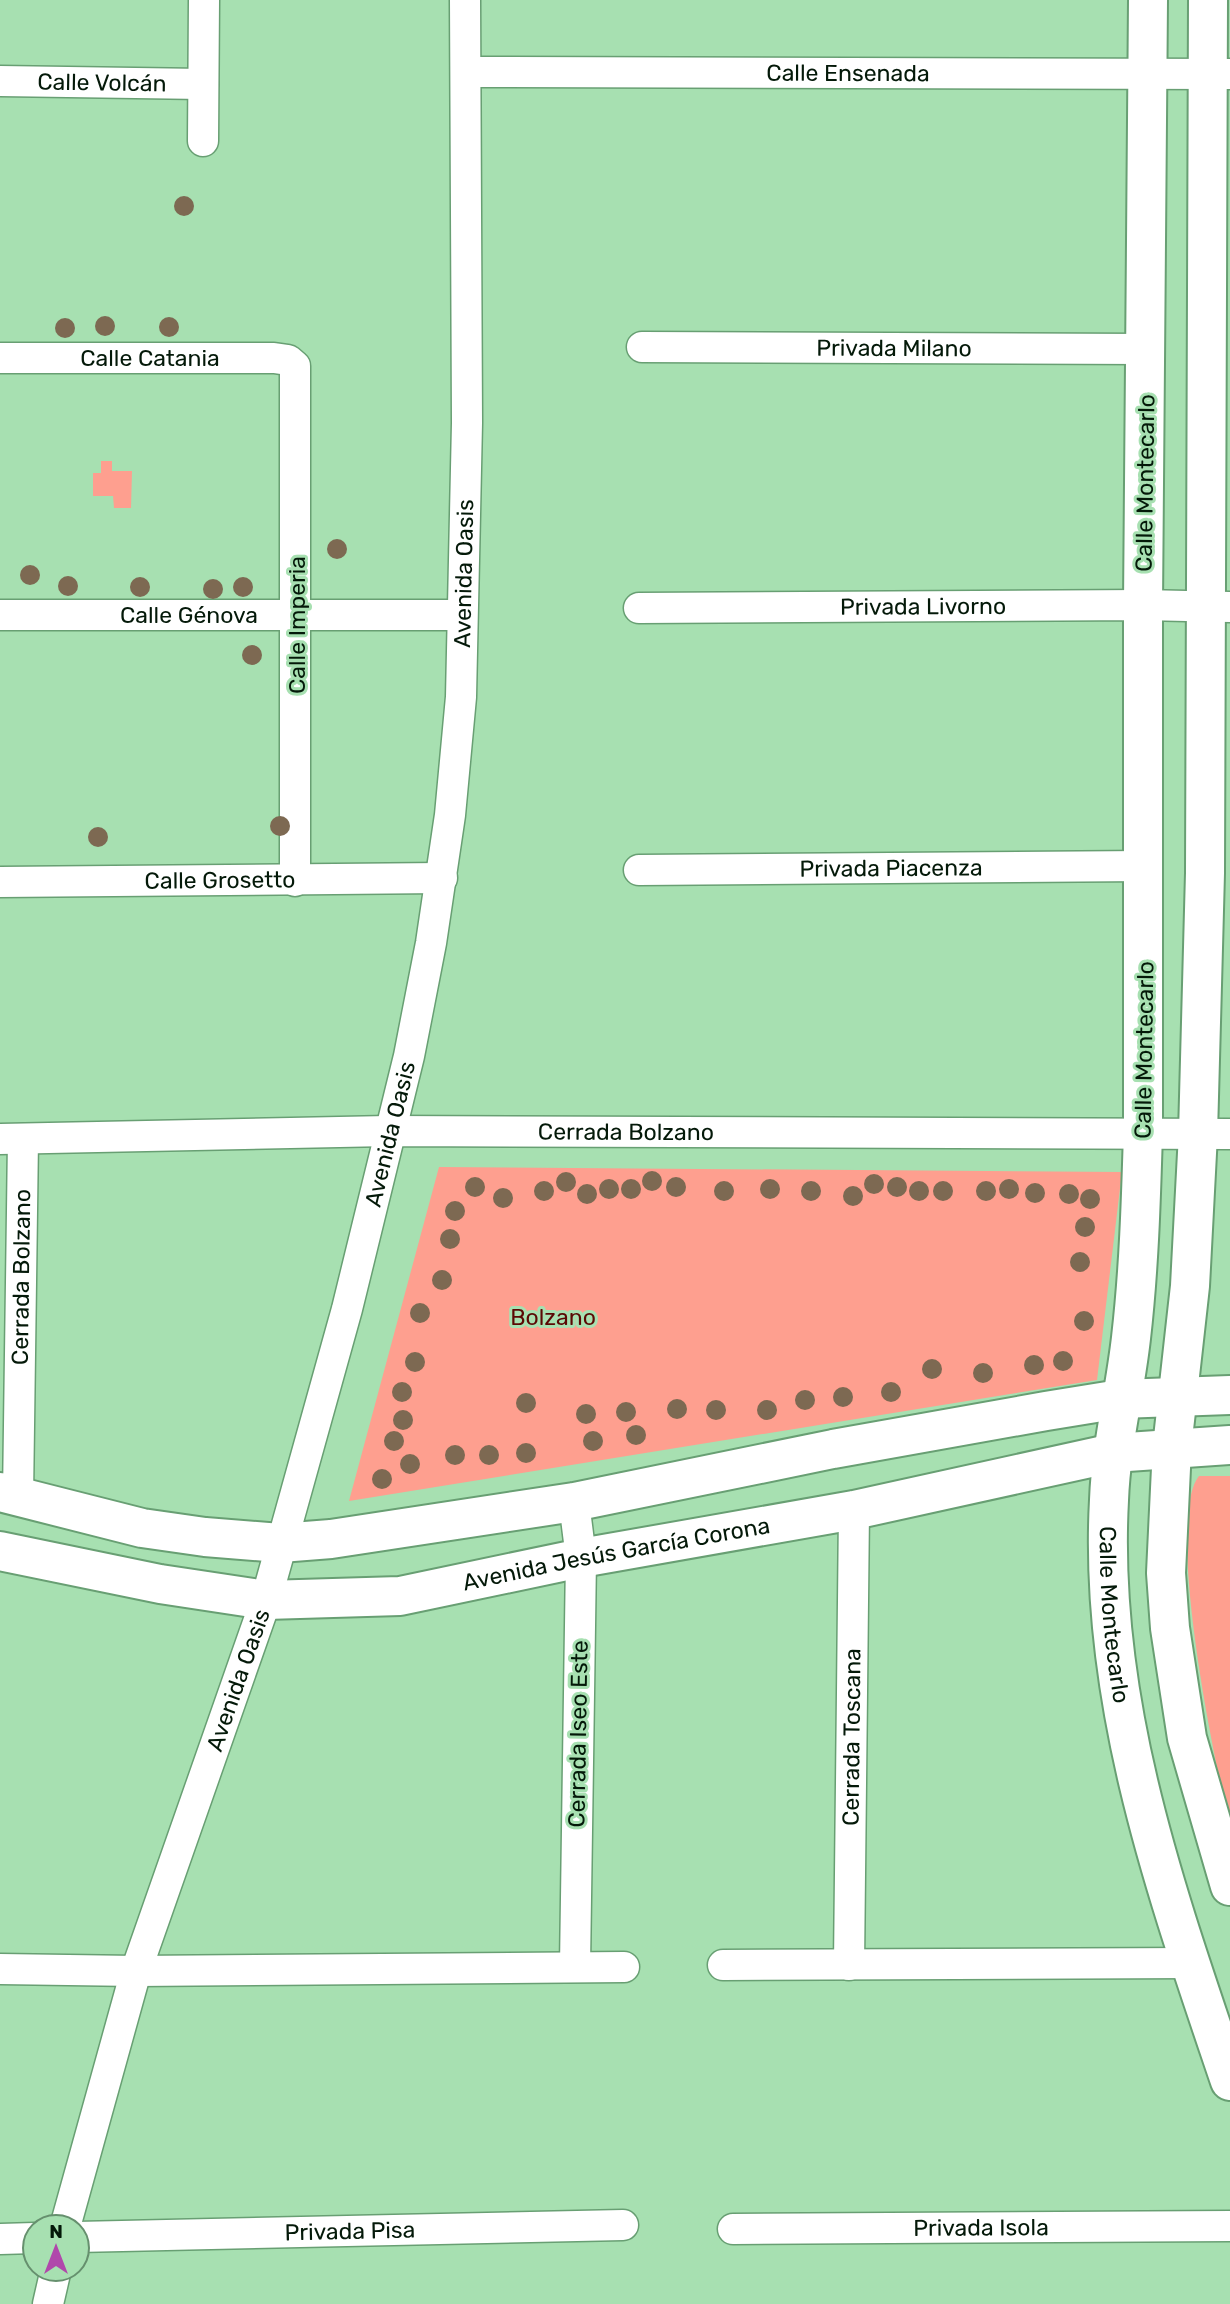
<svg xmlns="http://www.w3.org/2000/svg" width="1230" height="2304" font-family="Rubik,sans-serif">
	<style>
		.green { fill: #fe9f8f }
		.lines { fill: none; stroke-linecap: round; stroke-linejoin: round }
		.minor-casing { stroke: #689f73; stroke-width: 33 }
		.tertiary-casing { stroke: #689f73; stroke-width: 42 }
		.minor { stroke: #fff; stroke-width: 30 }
		.tertiary { stroke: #fff; stroke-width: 38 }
		.tree { fill: #7d6952 }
		.labels { text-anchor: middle; stroke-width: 6; stroke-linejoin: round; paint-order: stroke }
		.street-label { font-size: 23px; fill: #041909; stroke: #a7e0b1 }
		.park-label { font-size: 23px; fill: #5b0804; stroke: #a7e0b1 }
	</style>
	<rect width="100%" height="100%" fill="#a7e0b1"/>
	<g class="green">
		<polygon points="101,461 112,461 112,471 132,471 131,508 114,508 113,496 93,496 93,473 101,473"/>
		<polygon points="439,1167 1122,1172 1097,1380 349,1501"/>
		<path d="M 1199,1476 L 1230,1476 L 1230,1825 C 1215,1767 1164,1519 1199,1476 Z"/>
	</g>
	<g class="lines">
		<g class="minor-casing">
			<g id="minor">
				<path id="s1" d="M 466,72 L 1230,74"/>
				<path id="s2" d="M 0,81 L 203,84"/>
				<polyline points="203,141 204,0"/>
				<path id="s3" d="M 642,347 L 1147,349"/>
				<path id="s4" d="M 0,358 L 274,358 L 288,360 L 295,366 L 295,881"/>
				<path id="s5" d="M 639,608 L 1143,605 L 1230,607"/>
				<path id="s6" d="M 0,615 L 461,615"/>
				<path id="s7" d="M 639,870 L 1144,866"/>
				<path id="s8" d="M 0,882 L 442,878"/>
				<path id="s9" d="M 0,1139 L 388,1131 L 1230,1134"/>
				<path id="s10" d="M 18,1497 L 23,1139"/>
				<polyline points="574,1502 581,1558 575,1966"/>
				<polyline points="723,1965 1193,1963"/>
				<path id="s11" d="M 849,1965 L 854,1510"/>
				<polyline points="0,1969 136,1971 624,1967"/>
				<path id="s12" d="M 65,2227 L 136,1971 L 266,1600 L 347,1309 L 409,1056 L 431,943 L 450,815 L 461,697 L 467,423 L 465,0"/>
				<path id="s13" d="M 733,2229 L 1230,2226"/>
				<path id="s14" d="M 77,2237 L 623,2225"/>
				<polyline points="0,2239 35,2238"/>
				<polyline points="48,2304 56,2269"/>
			</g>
		</g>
		<g class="tertiary-casing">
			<g id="tertiary">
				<path id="s15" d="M 1148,0 L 1143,605 L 1143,1132 C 1141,1200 1139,1269 1131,1338 C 1125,1392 1111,1445 1109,1500 C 1098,1702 1166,1892 1230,2081"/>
				<polyline points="1208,0 1205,873 1198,1134 1190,1286 1172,1447 1166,1573 1170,1628 1187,1738 1230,1886"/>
				<polyline points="0,1492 142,1528 205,1537 280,1543 331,1539 574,1502 833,1449 1046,1411 1120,1399 1230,1395"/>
				<path id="s16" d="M 0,1551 L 160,1584 L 266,1600 L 400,1596 L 581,1558 L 854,1510 L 1113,1453 L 1230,1445"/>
			</g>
		</g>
		<use href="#minor" class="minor"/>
		<use href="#tertiary" class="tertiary"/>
	</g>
	<g class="tree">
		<circle cx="184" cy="206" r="10"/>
		<circle cx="105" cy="326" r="10"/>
		<circle cx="169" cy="327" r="10"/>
		<circle cx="65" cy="328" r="10"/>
		<circle cx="337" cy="549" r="10"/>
		<circle cx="30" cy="575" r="10"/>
		<circle cx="68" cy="586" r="10"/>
		<circle cx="140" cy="587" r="10"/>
		<circle cx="243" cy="587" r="10"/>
		<circle cx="213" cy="589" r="10"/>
		<circle cx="252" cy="655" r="10"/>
		<circle cx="280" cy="826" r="10"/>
		<circle cx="98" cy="837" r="10"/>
		<circle cx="652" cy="1181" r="10"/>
		<circle cx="566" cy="1182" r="10"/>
		<circle cx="874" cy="1184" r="10"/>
		<circle cx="475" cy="1187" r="10"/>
		<circle cx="676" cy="1187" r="10"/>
		<circle cx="897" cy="1187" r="10"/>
		<circle cx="609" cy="1189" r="10"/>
		<circle cx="631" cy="1189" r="10"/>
		<circle cx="770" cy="1189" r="10"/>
		<circle cx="1009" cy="1189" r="10"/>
		<circle cx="544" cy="1191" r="10"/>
		<circle cx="724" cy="1191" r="10"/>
		<circle cx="811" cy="1191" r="10"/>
		<circle cx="919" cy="1191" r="10"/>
		<circle cx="943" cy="1191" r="10"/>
		<circle cx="986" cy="1191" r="10"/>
		<circle cx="1035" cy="1193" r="10"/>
		<circle cx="587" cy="1194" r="10"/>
		<circle cx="1069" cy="1194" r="10"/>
		<circle cx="853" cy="1196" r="10"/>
		<circle cx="503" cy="1198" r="10"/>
		<circle cx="1090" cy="1199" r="10"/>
		<circle cx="455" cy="1211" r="10"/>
		<circle cx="1085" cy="1227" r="10"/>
		<circle cx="450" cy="1239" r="10"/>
		<circle cx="1080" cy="1262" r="10"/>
		<circle cx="442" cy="1280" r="10"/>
		<circle cx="420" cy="1313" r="10"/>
		<circle cx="1084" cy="1321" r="10"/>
		<circle cx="1063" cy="1361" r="10"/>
		<circle cx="415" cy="1362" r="10"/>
		<circle cx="1034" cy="1365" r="10"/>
		<circle cx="932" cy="1369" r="10"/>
		<circle cx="983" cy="1373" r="10"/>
		<circle cx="402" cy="1392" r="10"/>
		<circle cx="891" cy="1392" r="10"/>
		<circle cx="843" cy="1397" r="10"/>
		<circle cx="805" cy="1400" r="10"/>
		<circle cx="526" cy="1403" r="10"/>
		<circle cx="677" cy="1409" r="10"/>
		<circle cx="716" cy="1410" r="10"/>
		<circle cx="767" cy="1410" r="10"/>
		<circle cx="626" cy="1412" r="10"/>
		<circle cx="586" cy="1414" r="10"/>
		<circle cx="403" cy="1420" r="10"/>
		<circle cx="636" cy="1435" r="10"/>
		<circle cx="394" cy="1441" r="10"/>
		<circle cx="593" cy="1441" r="10"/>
		<circle cx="526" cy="1453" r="10"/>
		<circle cx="455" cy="1455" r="10"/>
		<circle cx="489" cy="1455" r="10"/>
		<circle cx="410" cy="1464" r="10"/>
		<circle cx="382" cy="1479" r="10"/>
	</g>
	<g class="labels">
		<g class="street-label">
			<text dy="8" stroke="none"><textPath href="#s1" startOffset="382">Calle Ensenada</textPath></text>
			<text dy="8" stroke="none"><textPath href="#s2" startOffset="102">Calle Volcán</textPath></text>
			<text dy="8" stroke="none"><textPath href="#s3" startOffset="252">Privada Milano</textPath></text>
			<text dy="8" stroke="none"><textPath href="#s4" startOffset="150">Calle Catania</textPath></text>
			<text transform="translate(1145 483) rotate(-89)" y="8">Calle Montecarlo</text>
			<text dy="8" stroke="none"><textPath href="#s12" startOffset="1708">Avenida Oasis</textPath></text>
			<text dy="8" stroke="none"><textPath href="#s5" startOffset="284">Privada Livorno</textPath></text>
			<text dy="8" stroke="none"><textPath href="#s6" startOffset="189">Calle Génova</textPath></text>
			<text transform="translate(297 625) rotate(-90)" y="8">Calle Imperia</text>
			<text dy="8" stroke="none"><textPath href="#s7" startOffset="252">Privada Piacenza</textPath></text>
			<text dy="8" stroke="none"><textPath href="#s8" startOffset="220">Calle Grosetto</textPath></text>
			<text transform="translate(1144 1050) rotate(-89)" y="8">Calle Montecarlo</text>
			<text dy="8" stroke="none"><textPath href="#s9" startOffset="626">Cerrada Bolzano</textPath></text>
			<text dy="8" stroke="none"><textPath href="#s12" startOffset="1141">Avenida Oasis</textPath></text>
			<text dy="8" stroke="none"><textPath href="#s10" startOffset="220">Cerrada Bolzano</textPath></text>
			<text dy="8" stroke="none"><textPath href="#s16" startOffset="625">Avenida Jesús García Corona</textPath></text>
			<text dy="8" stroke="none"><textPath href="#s15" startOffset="1617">Calle Montecarlo</textPath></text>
			<text dy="8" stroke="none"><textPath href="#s12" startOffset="574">Avenida Oasis</textPath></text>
			<text transform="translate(578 1734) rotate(-89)" y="8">Cerrada Iseo Este</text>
			<text dy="8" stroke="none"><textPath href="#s11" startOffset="228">Cerrada Toscana</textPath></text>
			<text dy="8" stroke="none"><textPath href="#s13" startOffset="248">Privada Isola</textPath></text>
			<text dy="8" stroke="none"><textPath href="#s14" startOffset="273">Privada Pisa</textPath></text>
		</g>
		<g class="park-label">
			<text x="553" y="1325">Bolzano</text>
		</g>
	</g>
	<g transform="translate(56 2248)"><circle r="33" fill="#a7e0b1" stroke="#66906e" stroke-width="2"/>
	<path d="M0-5L12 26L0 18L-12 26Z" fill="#b048ab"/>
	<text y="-10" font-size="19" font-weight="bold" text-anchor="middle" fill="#041909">N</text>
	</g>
</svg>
